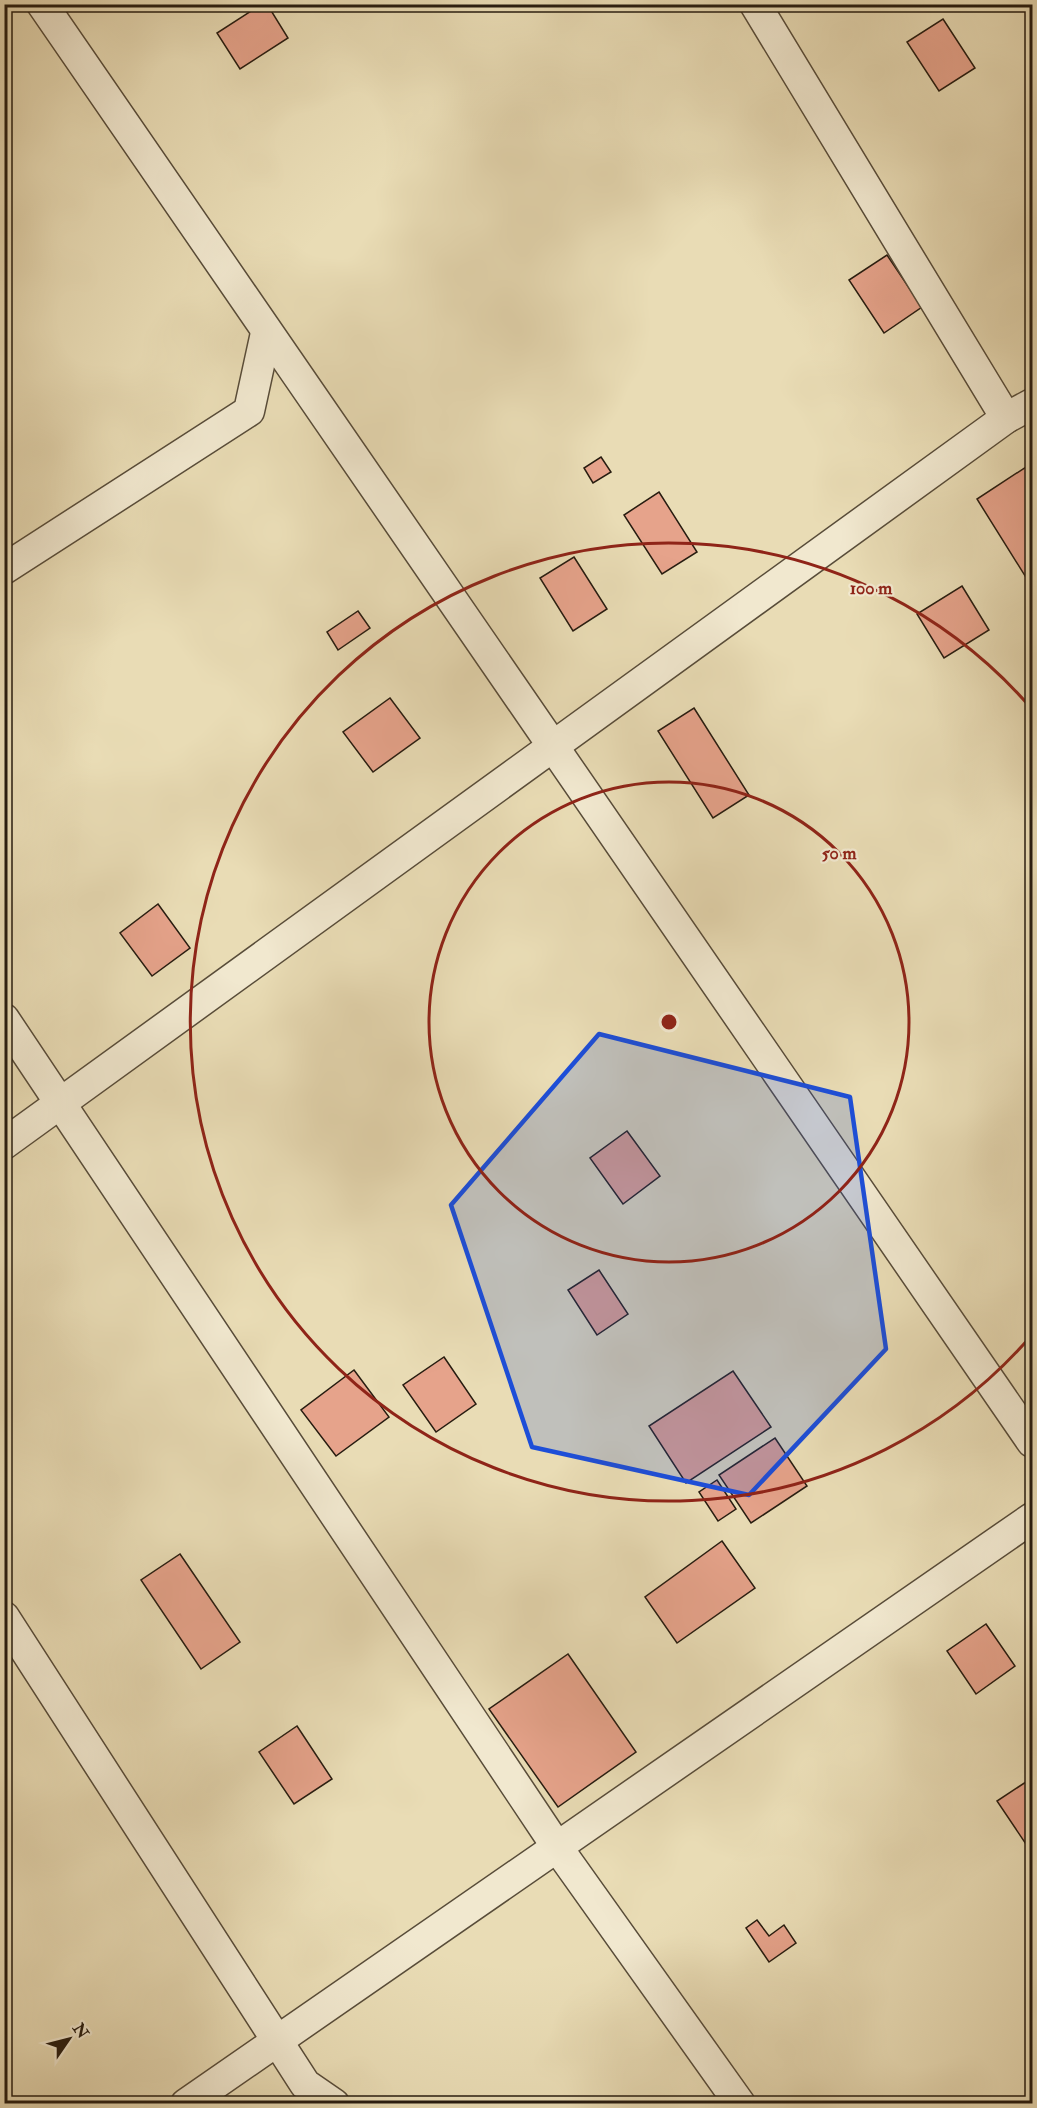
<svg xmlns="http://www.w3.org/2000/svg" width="1037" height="2108" font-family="'IM FELL Double Pica',serif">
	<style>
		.building { fill: #e6a38b; stroke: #271c10; stroke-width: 1.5 }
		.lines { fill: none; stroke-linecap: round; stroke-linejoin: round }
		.minor-casing { stroke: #584c39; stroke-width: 33 }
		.minor { stroke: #f1e8cf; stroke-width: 30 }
		.marked { fill: #1d4ed8; fill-opacity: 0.2; stroke: #1d4ed8; stroke-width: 4.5; stroke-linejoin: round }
		.ring { fill: none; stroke: #8f2418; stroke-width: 3 }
		.centre { fill: #8f2418; stroke: #f1e8cf; stroke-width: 3 }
		.ring-label { font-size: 18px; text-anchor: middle; font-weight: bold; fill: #8f2418; stroke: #f1e8cf; stroke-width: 4.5; stroke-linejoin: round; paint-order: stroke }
	</style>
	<rect width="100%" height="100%" fill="#e9dcb5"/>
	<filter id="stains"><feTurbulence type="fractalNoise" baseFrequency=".00333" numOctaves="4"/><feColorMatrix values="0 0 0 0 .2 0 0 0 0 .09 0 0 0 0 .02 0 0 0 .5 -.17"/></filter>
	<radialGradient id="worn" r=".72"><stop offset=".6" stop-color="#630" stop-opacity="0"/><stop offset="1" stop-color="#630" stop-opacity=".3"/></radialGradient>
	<g class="building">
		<polygon points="262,4 267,4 288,38 240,69 217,33"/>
		<polygon points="943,19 975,68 939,91 907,42"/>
		<polygon points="887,255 922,307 884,333 849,280"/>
		<polygon points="601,457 611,472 593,483 584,468"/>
		<polygon points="1026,467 1032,478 1032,587 977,499"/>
		<polygon points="659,492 697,552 662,574 624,515"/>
		<polygon points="574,557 607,609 573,631 540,578"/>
		<polygon points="962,586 989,630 944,658 917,614"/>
		<polygon points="358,611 370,628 338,650 327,632"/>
		<polygon points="390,698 420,738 373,772 343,732"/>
		<polygon points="694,708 749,795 713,818 658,731"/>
		<polygon points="158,904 190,948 152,976 120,933"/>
		<polygon points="627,1131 660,1176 623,1204 590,1158"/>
		<polygon points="599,1270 628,1314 597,1335 568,1290"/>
		<polygon points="444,1357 476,1404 436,1432 403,1385"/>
		<polygon points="354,1370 389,1417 336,1456 301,1410"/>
		<polygon points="733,1371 771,1427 686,1483 649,1426"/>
		<polygon points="775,1438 807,1486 751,1523 719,1475"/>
		<polygon points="717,1480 736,1509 718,1521 699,1492"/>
		<polygon points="722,1541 755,1588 677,1643 645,1597"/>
		<polygon points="180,1554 240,1642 201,1669 141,1580"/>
		<polygon points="986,1624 1015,1666 976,1694 947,1651"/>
		<polygon points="568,1654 636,1752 558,1807 489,1709"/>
		<polygon points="297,1726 332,1779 294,1804 259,1752"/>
		<polygon points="1032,1778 1032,1853 997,1801"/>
		<polygon points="757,1920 769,1936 784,1925 796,1943 769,1962 746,1928"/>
	</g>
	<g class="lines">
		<g class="minor-casing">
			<g id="minor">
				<polyline points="42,4 1032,1442"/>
				<polyline points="755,4 1006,418"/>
				<polyline points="4,569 249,411 266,333"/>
				<polyline points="4,1019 557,1847 740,2104"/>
				<polyline points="4,1144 1006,418 1032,404"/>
				<polyline points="4,1617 305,2084 334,2104"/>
				<polyline points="186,2104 1032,1518"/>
			</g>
		</g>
		<use href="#minor" class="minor"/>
	</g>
	<path class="marked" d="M 599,1034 L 850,1097 L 886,1349 L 749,1495 L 532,1447 L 451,1205 Z"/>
	<g class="ring">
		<circle cx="669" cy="1022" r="240"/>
		<path d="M1031 1336A479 479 0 1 1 1031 708"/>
	</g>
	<circle cx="669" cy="1022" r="9" class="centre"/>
	<g class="ring-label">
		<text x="871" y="594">100 m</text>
		<text x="839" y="859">50 m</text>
	</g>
	<rect width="1037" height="2108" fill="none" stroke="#e9dcb5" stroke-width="24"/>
	<rect x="6" y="6" width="1025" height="2096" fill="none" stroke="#271c10" stroke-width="3"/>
	<rect x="12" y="12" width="1013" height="2084" fill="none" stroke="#271c10" stroke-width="1.5"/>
	<g transform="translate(69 2039) rotate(55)" stroke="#f1e8cf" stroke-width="4.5" paint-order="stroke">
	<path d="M0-4.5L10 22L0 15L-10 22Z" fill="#271c10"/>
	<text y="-9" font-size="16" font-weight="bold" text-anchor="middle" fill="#271c10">N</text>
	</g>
	<rect width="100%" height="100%" filter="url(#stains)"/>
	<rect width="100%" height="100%" fill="url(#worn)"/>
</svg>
